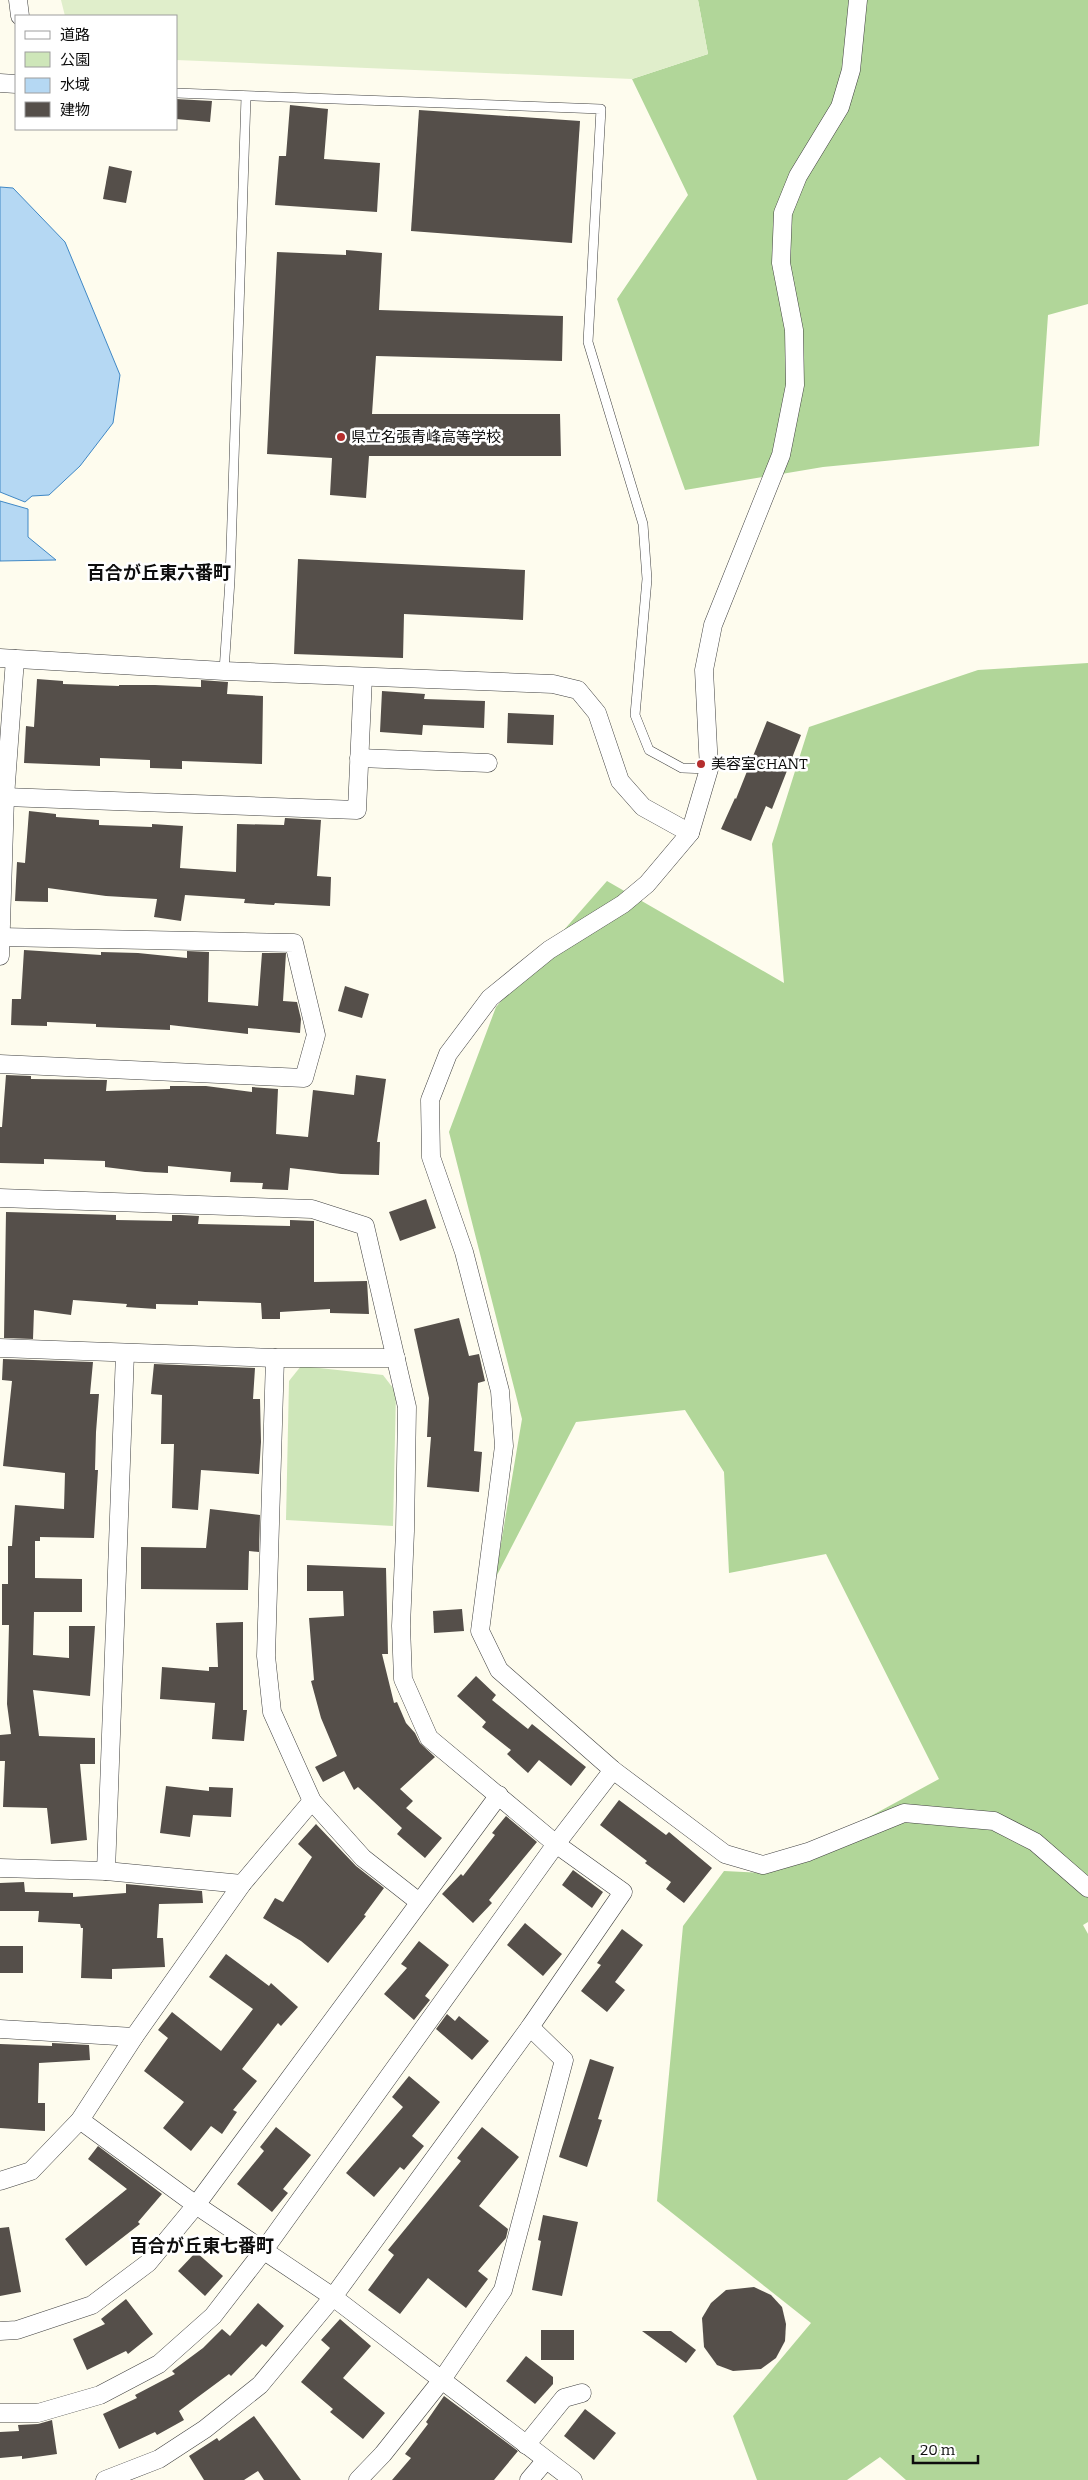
<svg xmlns="http://www.w3.org/2000/svg" width="1088" height="2480" font-family="Bitter,'Noto Sans JP',serif">
	<style>
		.green { fill: #cee6b9 }
		.forest { fill: #b1d699 }
		.pitch { fill: #e0eecb }
		.water { fill: #b5d8f3; stroke: #4088c5 }
		.building { fill: #554f4a }
		.lines { fill: none; stroke-linecap: round; stroke-linejoin: round }
		.service-casing { stroke: #404040; stroke-width: 10 }
		.minor-casing { stroke: #404040; stroke-width: 19 }
		.service { stroke: #fff; stroke-width: 9 }
		.minor { stroke: #fff; stroke-width: 18 }
		.poi-dot { fill: #b52e2d; stroke: #fff; stroke-width: 2 }
		.labels { text-anchor: middle; stroke-width: 5; stroke-linejoin: round; paint-order: stroke }
		.poi-label { font-size: 15px; fill: #0d0d0d; stroke: #fff; text-anchor: start }
		.quarter-label { font-size: 18px; font-weight: bold; fill: #0d0d0d; stroke: #fff }
	</style>
	<rect width="100%" height="100%" fill="#fefcee"/>
	<polygon class="green" points="301,1366 383,1375 396,1392 393,1526 286,1520 289,1381"/>
	<g class="forest">
		<polygon points="698,0 1088,0 1088,304 1048,315 1039,446 823,467 685,490 617,299 688,195 632,79 708,54"/>
		<polygon points="1088,663 1088,1922 1083,1925 1088,1934 1088,2480 906,2480 880,2457 847,2480 757,2480 733,2416 811,2323 657,2201 683,1926 724,1871 766,1873 939,1779 826,1554 729,1573 724,1472 685,1410 576,1422 495,1579 522,1419 449,1132 496,1007 607,881 784,983 772,844 809,727 978,670"/>
	</g>
	<polygon class="pitch" points="61,0 698,0 708,54 632,79 176,60 176,16 65,16"/>
	<g class="water">
		<polygon points="0,187 13,188 65,242 120,375 113,423 80,466 49,495 32,496 25,502 0,492"/>
		<polygon points="0,501 28,509 28,537 56,560 0,561"/>
	</g>
	<g class="building">
		<polygon points="176,99 212,101 210,122 176,119"/>
		<polygon points="290,105 328,109 324,159 380,163 377,212 275,205 279,156 286,156"/>
		<polygon points="419,110 580,121 572,243 411,231"/>
		<polygon points="109,166 132,171 126,203 103,199"/>
		<polygon points="346,250 382,253 379,310 563,316 562,361 376,356 372,414 560,414 561,456 369,456 366,498 330,495 332,458 267,454 277,252 346,255"/>
		<polygon points="298,559 525,570 523,620 404,614 403,658 294,654"/>
		<polygon points="37,679 63,681 63,684 119,686 119,685 155,685 201,687 201,680 228,682 227,694 263,696 262,764 182,761 182,769 150,768 150,760 100,758 100,766 24,763 26,726 34,727"/>
		<polygon points="382,691 425,694 424,699 485,701 484,728 423,725 422,735 380,732"/>
		<polygon points="508,713 554,715 553,745 507,743"/>
		<polygon points="767,721 801,735 772,809 766,806 751,841 721,829 735,798 736,799"/>
		<polygon points="29,811 56,814 56,817 99,820 99,825 152,827 152,824 183,826 180,868 236,872 237,824 284,825 285,818 321,820 317,876 331,877 330,906 275,903 274,905 244,903 245,899 185,895 181,921 154,917 157,899 106,896 48,888 48,902 15,901 17,862 25,863"/>
		<polygon points="24,950 101,955 101,952 138,953 187,958 187,951 209,952 208,1002 258,1006 262,953 286,953 283,1001 297,1002 301,1019 300,1033 248,1028 248,1034 170,1025 170,1030 96,1027 96,1024 47,1022 47,1026 11,1025 12,999 21,999"/>
		<polygon points="345,986 369,994 362,1018 338,1011"/>
		<polygon points="6,1075 31,1076 31,1079 107,1080 106,1091 170,1089 170,1086 206,1086 252,1092 252,1087 278,1089 276,1134 308,1137 313,1090 354,1095 356,1075 386,1079 377,1142 380,1142 379,1175 341,1174 290,1168 288,1190 262,1189 263,1183 230,1182 231,1172 168,1166 168,1173 145,1172 105,1167 105,1161 44,1159 44,1164 0,1163 0,1127 2,1127"/>
		<polygon points="426,1199 436,1228 400,1241 389,1212"/>
		<polygon points="6,1212 116,1215 116,1220 172,1221 172,1215 180,1215 199,1216 198,1224 290,1226 290,1220 314,1221 314,1282 367,1281 369,1314 330,1313 330,1309 280,1312 280,1319 262,1319 261,1303 198,1301 198,1305 156,1304 156,1309 126,1307 127,1304 73,1300 71,1315 34,1310 33,1339 4,1338"/>
		<polygon points="459,1318 469,1356 479,1354 485,1381 478,1383 474,1451 482,1452 479,1492 427,1487 431,1437 427,1437 429,1398 414,1329"/>
		<polygon points="3,1359 93,1362 90,1394 99,1394 96,1432 95,1470 98,1470 94,1538 40,1537 40,1541 35,1541 35,1578 82,1579 82,1612 34,1612 33,1655 69,1658 69,1626 95,1626 90,1696 33,1690 39,1736 95,1738 95,1764 80,1764 87,1840 51,1844 47,1808 3,1807 5,1761 0,1761 0,1735 11,1734 7,1704 9,1625 2,1625 2,1584 8,1584 8,1546 12,1546 15,1505 64,1509 65,1473 3,1466 12,1381 2,1380"/>
		<polygon points="154,1364 255,1368 253,1399 260,1399 261,1442 259,1474 201,1470 198,1510 172,1508 174,1444 161,1444 162,1395 151,1394"/>
		<polygon points="210,1509 260,1515 259,1552 249,1551 248,1590 141,1589 141,1547 206,1548"/>
		<polygon points="307,1565 386,1568 388,1654 382,1654 394,1703 397,1702 406,1723 415,1733 420,1743 435,1757 400,1789 413,1801 406,1808 442,1838 425,1858 397,1834 402,1828 358,1787 354,1790 344,1771 323,1782 315,1767 337,1756 321,1718 311,1681 314,1680 309,1618 344,1616 343,1591 307,1591"/>
		<polygon points="462,1609 464,1631 434,1633 433,1611"/>
		<polygon points="243,1622 243,1710 247,1710 244,1741 212,1739 215,1703 160,1699 162,1667 209,1671 209,1667 218,1667 216,1623"/>
		<polygon points="476,1676 496,1695 492,1700 528,1729 532,1724 586,1767 571,1786 539,1760 528,1773 507,1754 511,1750 482,1727 486,1722 457,1696"/>
		<polygon points="166,1786 209,1791 209,1787 233,1788 231,1817 193,1815 190,1837 160,1833"/>
		<polygon points="619,1800 666,1835 669,1832 712,1868 684,1903 666,1889 671,1882 645,1863 647,1861 600,1825"/>
		<polygon points="506,1816 537,1842 489,1900 492,1903 473,1923 442,1894 461,1874 463,1876 495,1835 492,1833"/>
		<polygon points="316,1824 356,1866 384,1888 364,1915 366,1916 328,1963 301,1941 263,1918 275,1898 283,1902 312,1857 298,1844"/>
		<polygon points="573,1870 603,1892 592,1908 562,1885"/>
		<polygon points="24,1882 25,1892 73,1893 73,1897 126,1893 126,1884 202,1891 203,1903 159,1904 157,1938 163,1938 165,1967 112,1969 112,1979 81,1978 83,1928 81,1928 80,1924 38,1922 39,1911 0,1911 0,1883"/>
		<polygon points="525,1923 562,1954 543,1976 507,1945"/>
		<polygon points="622,1929 643,1945 615,1982 625,1990 607,2012 581,1991 601,1965 597,1963"/>
		<polygon points="419,1941 449,1965 425,1996 430,2000 414,2020 384,1994 407,1968 401,1964"/>
		<rect x="0" y="1946" width="23" height="27"/>
		<polygon points="226,1954 269,1986 271,1983 298,2007 281,2026 278,2023 242,2069 257,2081 233,2110 237,2112 222,2134 211,2126 191,2151 163,2128 184,2102 144,2071 168,2038 158,2030 172,2012 221,2051 253,2009 209,1977"/>
		<polygon points="447,2014 455,2021 459,2016 489,2041 472,2060 436,2029"/>
		<polygon points="52,2043 89,2045 90,2060 39,2063 38,2103 45,2103 45,2131 0,2128 0,2044 52,2046"/>
		<polygon points="590,2059 614,2067 598,2119 602,2120 587,2167 559,2157"/>
		<polygon points="409,2076 440,2102 412,2136 424,2146 404,2170 400,2167 374,2197 346,2173 403,2107 392,2097"/>
		<polygon points="276,2127 311,2155 283,2189 288,2193 272,2212 237,2184 264,2151 260,2147"/>
		<polygon points="482,2127 519,2157 479,2206 508,2229 506,2238 478,2271 488,2279 466,2308 428,2278 400,2314 368,2290 394,2255 388,2250 461,2161 457,2158"/>
		<polygon points="98,2146 162,2194 138,2222 140,2224 86,2266 65,2239 127,2189 88,2159"/>
		<polygon points="543,2215 578,2222 562,2296 532,2290 541,2241 538,2240"/>
		<polygon points="9,2227 21,2292 0,2296 0,2228"/>
		<polygon points="196,2252 223,2276 205,2296 178,2271"/>
		<polygon points="754,2287 771,2295 782,2307 786,2324 785,2341 776,2358 761,2369 733,2371 717,2365 704,2347 702,2318 711,2303 726,2290"/>
		<polygon points="126,2299 153,2334 128,2354 126,2351 87,2370 73,2339 105,2324 101,2319"/>
		<polygon points="258,2303 284,2326 266,2347 262,2344 231,2376 229,2374 179,2411 184,2420 157,2435 155,2432 119,2449 103,2414 137,2398 135,2395 175,2374 172,2371 203,2348 222,2329 230,2336"/>
		<polygon points="340,2319 371,2346 343,2378 385,2413 363,2439 330,2412 333,2409 301,2382 330,2348 321,2340"/>
		<rect x="541" y="2330" width="33" height="30"/>
		<polygon points="642,2331 671,2331 696,2350 686,2363"/>
		<polygon points="526,2356 553,2377 553,2384 535,2404 506,2381"/>
		<polygon points="444,2396 518,2451 494,2480 392,2480 411,2458 405,2454 428,2424 426,2422"/>
		<polygon points="585,2409 616,2433 594,2460 564,2436"/>
		<polygon points="254,2416 301,2480 264,2480 258,2471 244,2480 204,2480 189,2456 217,2438 219,2441"/>
		<polygon points="52,2420 57,2454 22,2459 22,2456 0,2458 0,2432 19,2431 18,2425 38,2424"/>
	</g>
	<g class="lines">
		<g class="service-casing">
			<g id="service">
				<polyline points="176,93 601,109 588,342 643,524 647,579 635,715 649,750 682,768 709,769"/>
				<polyline points="224,671 230,580 246,97"/>
			</g>
		</g>
		<g class="minor-casing">
			<g id="minor">
				<polyline points="18,0 20,16"/>
				<polyline points="858,0 851,70 840,107 798,176 783,213 781,263 794,330 795,385 781,455 713,625 704,670 709,769 690,833 647,884 623,904 549,950 490,998 448,1054 430,1100 431,1157 464,1252 500,1391 504,1446 480,1631 499,1670 613,1770 725,1854 763,1865 808,1852 904,1813 994,1821 1035,1842 1088,1888"/>
				<polyline points="0,83 16,84"/>
				<polyline points="0,658 224,671 553,684 578,690 597,713 620,781 643,807 690,833"/>
				<polyline points="359,758 488,763"/>
				<polyline points="5,797 357,810 363,677"/>
				<polyline points="0,956 5,797 15,659"/>
				<polyline points="0,1064 304,1078 316,1035 294,943 1,937"/>
				<polyline points="0,1198 312,1209 365,1226 407,1407 405,1531 401,1626 403,1679 429,1738 556,1844 623,1892 530,2027 333,2297 260,2385 205,2429 159,2459 105,2480"/>
				<polyline points="0,1348 275,1358 396,1358"/>
				<polyline points="275,1358 266,1656 272,1712 312,1801 363,1858 419,1902"/>
				<polyline points="0,1868 106,1871 242,1884"/>
				<polyline points="106,1871 125,1353"/>
				<polyline points="0,2029 134,2037"/>
				<polyline points="80,2120 196,2205 333,2297 573,2480"/>
				<polyline points="0,2181 31,2171 80,2120 134,2037 242,1884 312,1801"/>
				<polyline points="0,2331 17,2330 92,2305 148,2263 196,2205 499,1795"/>
				<polyline points="0,2413 38,2413 100,2395 159,2364 213,2316 264,2250 556,1844 613,1770"/>
				<polyline points="526,2445 564,2398 582,2393"/>
				<polyline points="358,2480 383,2454 441,2381 503,2290 564,2060 530,2027"/>
				<polyline points="529,2480 546,2460"/>
			</g>
		</g>
		<use href="#service" class="service"/>
		<use href="#minor" class="minor"/>
	</g>
	<g class="poi-dot">
		<circle cx="341" cy="437" r="5"/>
		<circle cx="701" cy="764" r="5"/>
	</g>
	<g class="labels">
		<g class="poi-label">
			<text x="351" y="442">県立名張青峰高等学校</text>
			<text x="711" y="769">美容室CHANT</text>
		</g>
		<g class="quarter-label">
			<text x="159" y="579">百合が丘東六番町</text>
			<text x="202" y="2252">百合が丘東七番町</text>
		</g>
	</g>
	<rect x="15" y="15" width="162" height="115" fill="#ffffff" stroke="#9e9e9e"/>
	<rect x="25" y="31" width="25" height="8" fill="#ffffff" stroke="#9e9e9e"/>
	<text x="60" y="40" font-size="15" fill="#0d0d0d">道路</text>
	<rect x="25" y="52" width="25" height="15" fill="#cee6b9" stroke="#9e9e9e"/>
	<text x="60" y="65" font-size="15" fill="#0d0d0d">公園</text>
	<rect x="25" y="78" width="25" height="15" fill="#b5d8f3" stroke="#9e9e9e"/>
	<text x="60" y="90" font-size="15" fill="#0d0d0d">水域</text>
	<rect x="25" y="102" width="25" height="15" fill="#554f4a" stroke="#9e9e9e"/>
	<text x="60" y="115" font-size="15" fill="#0d0d0d">建物</text>
	<path d="M913 2455v8h65v-8" fill="none" stroke="#0d0d0d" stroke-width="2.5"/>
	<text x="920" y="2455" font-size="15" fill="#0d0d0d" stroke="#ffffff" stroke-width="4" paint-order="stroke">20 m</text>
</svg>
